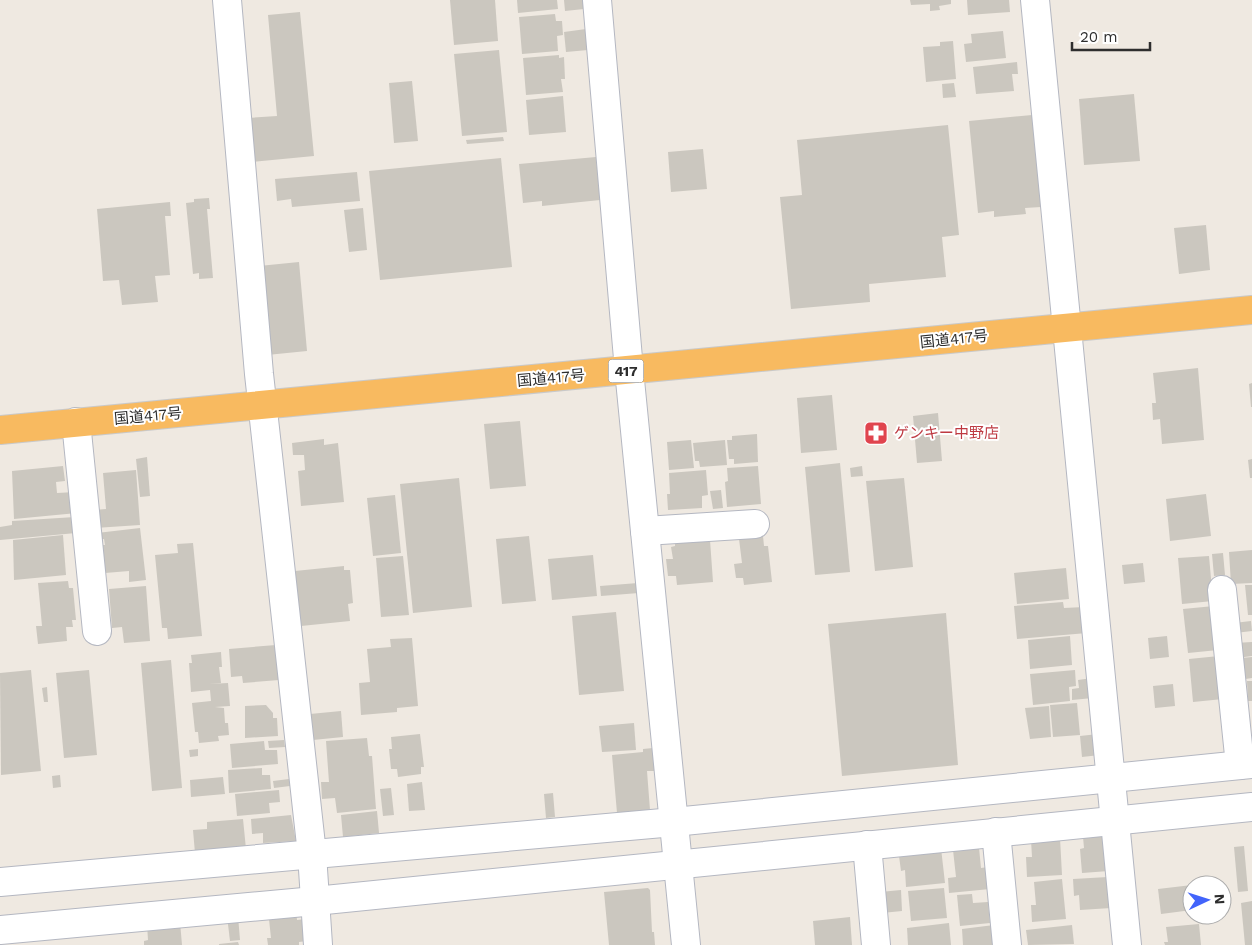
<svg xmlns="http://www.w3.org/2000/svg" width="1252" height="945" font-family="'Work Sans','Noto Sans JP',sans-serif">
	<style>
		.building { fill: #cbc7bf }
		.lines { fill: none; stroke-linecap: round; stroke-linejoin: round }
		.minor-casing { stroke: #b4b7c1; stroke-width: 30 }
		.trunk-casing { stroke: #c9c9c9; stroke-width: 30 }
		.minor { stroke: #fff; stroke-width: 28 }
		.trunk { stroke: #f8ba60; stroke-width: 28 }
		.labels { text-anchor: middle; stroke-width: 4; stroke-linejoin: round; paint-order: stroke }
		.shield { fill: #fff; stroke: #6d6d6d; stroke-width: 1 }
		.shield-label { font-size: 14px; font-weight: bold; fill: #2e2e2e }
		.street-label { font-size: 15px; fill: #2e2e2e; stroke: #fff }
		.health-label { font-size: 15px; fill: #be3a42; stroke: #fff; text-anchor: start }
	</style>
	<rect width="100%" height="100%" fill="#efe9e1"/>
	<g class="building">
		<polygon points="450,0 495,0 498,41 454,45"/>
		<polygon points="517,0 557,0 558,9 518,13"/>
		<polygon points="564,0 583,0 584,9 565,11"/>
		<polygon points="910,0 951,0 951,4 939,6 940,10 930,11 930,4 911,5"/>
		<polygon points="967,0 1009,0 1010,12 968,15"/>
		<polygon points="300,12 314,156 251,162 247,118 277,116 268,15"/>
		<polygon points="555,14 556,21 562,21 563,35 557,36 558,51 522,54 519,17"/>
		<polygon points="586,29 588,50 566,52 564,32"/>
		<polygon points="1003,31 1006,58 966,62 964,44 972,43 971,34"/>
		<polygon points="953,41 956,79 926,82 923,47 940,46 940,42"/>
		<polygon points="499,50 507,132 462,136 454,54"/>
		<polygon points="559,55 559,58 564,57 565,79 561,79 563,92 526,95 523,58"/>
		<polygon points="1017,62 1018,74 1012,74 1014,91 976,94 973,67"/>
		<polygon points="412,81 418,141 394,143 389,83"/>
		<polygon points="954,83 956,97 943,98 942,84"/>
		<polygon points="1134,94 1140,161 1084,165 1079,99"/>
		<polygon points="563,96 566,132 529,135 526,100"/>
		<polygon points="1032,115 1041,207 1025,208 1026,214 994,217 994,211 978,213 969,121"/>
		<polygon points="948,125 959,235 942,237 946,277 869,284 870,302 791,309 780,197 802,195 797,140"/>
		<polygon points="503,137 504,141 467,144 466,140"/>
		<polygon points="703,149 707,189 671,192 668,152"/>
		<polygon points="596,157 600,200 542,206 542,201 523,203 519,164"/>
		<polygon points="501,158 512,267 380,280 369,171"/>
		<polygon points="357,172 360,201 292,207 291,199 277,201 275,179"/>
		<polygon points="209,198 210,209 207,209 213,278 199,279 199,273 193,274 186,203 194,202 194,199"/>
		<polygon points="170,202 171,216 165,216 170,275 155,276 158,302 122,305 119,280 103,281 97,209"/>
		<polygon points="363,208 367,250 349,252 344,210"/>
		<polygon points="1206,225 1210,270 1179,274 1174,228"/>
		<polygon points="299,262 307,351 267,355 259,266"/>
		<polygon points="1198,368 1204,440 1162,444 1160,419 1153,420 1152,403 1156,403 1153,373"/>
		<polygon points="1252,383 1252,407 1251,407 1249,384"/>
		<polygon points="832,395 837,450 801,453 797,398"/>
		<polygon points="938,413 942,461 917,463 913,416"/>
		<polygon points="520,421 526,486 490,489 484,424"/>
		<polygon points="757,434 758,462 734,464 734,459 729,459 727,440 732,440 732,436"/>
		<polygon points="324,439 324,445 338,443 344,502 301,506 298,471 305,470 304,455 293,455 292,443"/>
		<polygon points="691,440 694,468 669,470 667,442"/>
		<polygon points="725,440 727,465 700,467 699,461 695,461 693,443"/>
		<polygon points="147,457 150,496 140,497 136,459"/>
		<polygon points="1252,459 1252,478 1250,478 1248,460"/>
		<polygon points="840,463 850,572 815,575 805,467"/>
		<polygon points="63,466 65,481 56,482 57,493 75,492 77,513 14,519 12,471"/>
		<polygon points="758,466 761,504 727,507 725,482 728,481 727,468"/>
		<polygon points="862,466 863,476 851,477 850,468"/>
		<polygon points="136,470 140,525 95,528 94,510 106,509 103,473"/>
		<polygon points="706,470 708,495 702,496 702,508 668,510 667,494 670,494 669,473"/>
		<polygon points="459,478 472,607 413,613 400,484"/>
		<polygon points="904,478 913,567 875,571 866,481"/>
		<polygon points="721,490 723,508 713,509 710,491"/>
		<polygon points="1206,494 1211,536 1170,541 1166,499"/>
		<polygon points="395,495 401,553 373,556 367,498"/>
		<polygon points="75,517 76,533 0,540 0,527 12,525 12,521"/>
		<polygon points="140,528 146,580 129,582 129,571 105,573 103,545 105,545 104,539 98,540 97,533"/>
		<polygon points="63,535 66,575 14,580 13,540"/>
		<polygon points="529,536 536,601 502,604 496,539"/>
		<polygon points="763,536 764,546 768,546 772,582 744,585 743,578 736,578 734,564 742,563 739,539"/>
		<polygon points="710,540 713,582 677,585 676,576 668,576 666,559 673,559 671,547 675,546 675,543"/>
		<polygon points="193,543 202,636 168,639 167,628 162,628 155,555 178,553 177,544"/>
		<polygon points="1252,550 1252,583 1231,584 1229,552"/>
		<polygon points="1223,553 1225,575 1214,576 1212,554"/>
		<polygon points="593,555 597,596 552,600 548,559"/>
		<polygon points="403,556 409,615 381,617 376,558"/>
		<polygon points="1209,556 1213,601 1182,604 1178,558"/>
		<polygon points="1143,563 1145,582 1124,584 1122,565"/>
		<polygon points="344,566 344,570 350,570 353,603 348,604 350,621 301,626 295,571"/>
		<polygon points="1066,568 1069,599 1017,604 1014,573"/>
		<polygon points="68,581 69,588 73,588 76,620 72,620 73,627 66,627 67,641 38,644 36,626 42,626 38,583"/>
		<polygon points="638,583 639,593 601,596 600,586"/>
		<polygon points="1245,585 1252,585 1252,615 1248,615"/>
		<polygon points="146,586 150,641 124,643 122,627 112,628 109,589"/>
		<polygon points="1063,602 1064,608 1084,607 1087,633 1017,639 1014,606"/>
		<polygon points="1214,606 1218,650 1188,653 1183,609"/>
		<polygon points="616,612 624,691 579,695 572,616"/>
		<polygon points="946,613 958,765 842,776 828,624"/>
		<polygon points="1251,621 1252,631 1235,633 1234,623"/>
		<polygon points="1070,636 1072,665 1030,669 1028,640"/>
		<polygon points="1167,636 1169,657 1150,659 1148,638"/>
		<polygon points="412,638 418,706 397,708 397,712 361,715 359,683 370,682 367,649 391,647 390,639"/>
		<polygon points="1252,642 1252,656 1237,658 1235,643"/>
		<polygon points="276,645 279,680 243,683 242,676 231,677 229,649"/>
		<polygon points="221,652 222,667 219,667 221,683 209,684 228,683 230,706 215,707 224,708 225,723 228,723 229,735 218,736 219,741 199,743 198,732 195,732 192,703 211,701 210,690 191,692 189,663 192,663 191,655"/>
		<polygon points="1219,656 1223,699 1193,702 1189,659"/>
		<polygon points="1252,657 1252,678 1239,680 1241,658"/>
		<polygon points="171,660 182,788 152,791 141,663"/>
		<polygon points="31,670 41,771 1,775 0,673"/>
		<polygon points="89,670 97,755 64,758 56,673"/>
		<polygon points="1075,670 1076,686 1069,687 1070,701 1033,705 1030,674"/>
		<polygon points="1092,678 1093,698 1072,700 1072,689 1079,688 1078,680"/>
		<polygon points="1247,681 1252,681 1252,701 1248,701"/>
		<polygon points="1173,684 1175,706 1155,708 1153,686"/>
		<polygon points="47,687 48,702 44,702 42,688"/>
		<polygon points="1077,703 1080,735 1053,737 1050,705"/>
		<polygon points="266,705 273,713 273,718 277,718 278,736 245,738 245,706"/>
		<polygon points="1049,706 1051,737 1030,739 1025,708"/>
		<polygon points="341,711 343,737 313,740 310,714"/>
		<polygon points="634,723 636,750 602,752 599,726"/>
		<polygon points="420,734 424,767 421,767 421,774 398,777 397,769 391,769 389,749 392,749 391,737"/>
		<polygon points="1098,734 1100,755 1082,757 1080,736"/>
		<polygon points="367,738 369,756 372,756 376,809 337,813 335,798 322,799 321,782 329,782 326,741"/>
		<polygon points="284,740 285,747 269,748 268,741"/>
		<polygon points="264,741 265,750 277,750 278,764 232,768 230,744"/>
		<polygon points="653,748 655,771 647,771 650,810 617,813 612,755 643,752 643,749"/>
		<polygon points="198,749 198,756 190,757 189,750"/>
		<polygon points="262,768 262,775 270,775 271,789 229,793 228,770"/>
		<polygon points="60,775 61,787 53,788 52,776"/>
		<polygon points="223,777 225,794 191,797 190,780"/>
		<polygon points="289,779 290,786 274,788 273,781"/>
		<polygon points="422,782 425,810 409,811 407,784"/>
		<polygon points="391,788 394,815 383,816 380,789"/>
		<polygon points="279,790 280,802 269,803 270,813 237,816 235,794"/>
		<polygon points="553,793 555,817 546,818 544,794"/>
		<polygon points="377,811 379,833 343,837 341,815"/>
		<polygon points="291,815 296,841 263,843 263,833 252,834 251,819"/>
		<polygon points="243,819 246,849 195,853 193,830 207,829 207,822"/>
		<polygon points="1106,835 1109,871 1082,873 1080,849 1084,848 1083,837"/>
		<polygon points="1060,838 1062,875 1027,877 1026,857 1032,857 1031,840"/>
		<polygon points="1244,846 1248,891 1238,892 1234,847"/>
		<polygon points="941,848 945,883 906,887 905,870 901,871 899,856"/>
		<polygon points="979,848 981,868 988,867 990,889 949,893 948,878 956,877 953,850"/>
		<polygon points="1108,877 1111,908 1080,910 1079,895 1074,896 1073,879"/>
		<polygon points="1062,879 1066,919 1032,922 1031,905 1036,905 1034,882"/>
		<polygon points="1192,885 1192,910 1161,914 1158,889"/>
		<polygon points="648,888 650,890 652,932 654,932 655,945 609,945 604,892"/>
		<polygon points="944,888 947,918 911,921 908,891"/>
		<polygon points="901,890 902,911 882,913 880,892"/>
		<polygon points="972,894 973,903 988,902 990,923 960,926 957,895"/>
		<polygon points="1252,901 1252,945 1245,945 1241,903"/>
		<polygon points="296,908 297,920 305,919 307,941 299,942 299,945 268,945 267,938 271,938 268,910"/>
		<polygon points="227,916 238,916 240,940 230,941"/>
		<polygon points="850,917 852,945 815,945 813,921"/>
		<polygon points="180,922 182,945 144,945 144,941 148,940 147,924"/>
		<polygon points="949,923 951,945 908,945 907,928"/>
		<polygon points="1199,924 1201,945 1165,945 1164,942 1168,942 1166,927"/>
		<polygon points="994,925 997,945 963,945 962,929"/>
		<polygon points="1072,925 1074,944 1028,945 1026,930"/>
		<polygon points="238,942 239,945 219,945 219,944"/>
	</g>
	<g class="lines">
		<g class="minor-casing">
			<g id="minor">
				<polyline points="227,0 259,374 312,854 318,945"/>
				<polyline points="597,0 629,370 686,945"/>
				<polyline points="1035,0 1127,945"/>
				<polyline points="76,422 97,631"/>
				<polyline points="645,531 755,524"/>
				<polyline points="1222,590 1240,765"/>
				<polyline points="996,832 1007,945"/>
				<polyline points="867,845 876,945"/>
				<polyline points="0,882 674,822 1252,764"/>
				<polyline points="0,930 315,901 1252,807"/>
			</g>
		</g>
		<g class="trunk-casing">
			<polyline id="trunk" points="0,430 1252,310"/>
		</g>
		<use href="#minor" class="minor"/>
		<use href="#trunk" class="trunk"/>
	</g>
	<defs>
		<g id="pharmacy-square" transform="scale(1.25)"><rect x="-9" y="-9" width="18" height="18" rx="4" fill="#e0444e" stroke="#fff"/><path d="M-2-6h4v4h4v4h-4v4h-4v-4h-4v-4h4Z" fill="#fff"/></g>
	</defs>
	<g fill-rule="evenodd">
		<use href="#pharmacy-square" x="876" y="433"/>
	</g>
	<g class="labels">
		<rect class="shield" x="608.5" y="359.5" width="35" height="23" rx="4"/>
		<g class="shield-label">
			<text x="626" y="376">417</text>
		</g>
		<g class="street-label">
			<text transform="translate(954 339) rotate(-6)" y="5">国道417号</text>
			<text transform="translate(551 378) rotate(-5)" y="5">国道417号</text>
			<text transform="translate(148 416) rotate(-5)" y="5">国道417号</text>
		</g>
		<g class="health-label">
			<text x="894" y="438">ゲンキー中野店</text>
		</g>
	</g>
	<g transform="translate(1207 900) rotate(86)"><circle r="24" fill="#ffffff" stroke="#ababab"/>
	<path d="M0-4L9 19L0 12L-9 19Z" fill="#4264fb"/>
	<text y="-8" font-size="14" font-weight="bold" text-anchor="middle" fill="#2e2e2e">N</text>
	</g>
	<path d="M1072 42v8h78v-8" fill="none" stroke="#2e2e2e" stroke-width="2.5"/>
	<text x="1080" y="42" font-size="15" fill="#2e2e2e" stroke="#ffffff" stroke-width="4" paint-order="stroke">20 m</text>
</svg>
